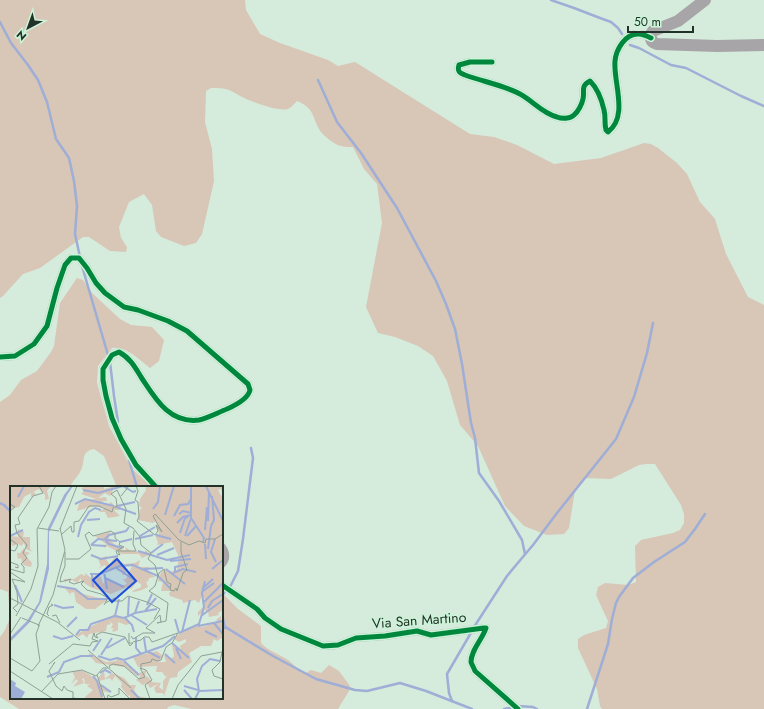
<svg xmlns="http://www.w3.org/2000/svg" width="764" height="709" font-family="Jost,sans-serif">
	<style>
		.green { fill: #d8c6b7 }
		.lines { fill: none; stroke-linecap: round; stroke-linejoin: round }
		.stream { stroke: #9eaed6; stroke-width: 2.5 }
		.street { stroke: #aaa6aa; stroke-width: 8 }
		.secondary { stroke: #a7a5a7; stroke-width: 12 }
		.cycleway-casing { stroke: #ccf4d8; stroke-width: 8 }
		.cycleway { stroke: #00873e; stroke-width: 5 }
		.labels { text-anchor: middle; stroke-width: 3; stroke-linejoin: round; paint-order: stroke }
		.street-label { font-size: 14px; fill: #233228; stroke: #ccf4d8 }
		.inset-river { fill: none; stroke: #9eaed6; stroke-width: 2 }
		.inset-road { fill: none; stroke: #8ea194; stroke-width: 1 }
		.view { fill: #1d4ed8; fill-opacity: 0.15; stroke: #1d4ed8; stroke-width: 2 }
		.inset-edge { fill: none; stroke: #233228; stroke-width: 2 }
	</style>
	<rect width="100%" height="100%" fill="#d5ebdc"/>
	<g class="green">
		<path d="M 0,0 L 245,0 L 246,10 L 260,34 L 280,43 L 328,60 L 338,66 L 355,62 L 470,134 L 494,137 L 517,145 L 554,164 L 601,158 L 644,143 L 651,144 L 658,148 L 677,163 L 687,174 L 700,202 L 715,219 L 726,254 L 748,297 L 764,305 L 764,709 L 602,709 L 600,706 L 597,689 L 578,648 L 578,639 L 584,635 L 606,628 L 608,621 L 596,595 L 598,587 L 605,583 L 628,585 L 636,582 L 635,546 L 641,540 L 673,533 L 680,530 L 684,523 L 684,514 L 681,505 L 655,464 L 646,464 L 639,465 L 611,479 L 584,478 L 575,490 L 569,528 L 564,534 L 547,535 L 524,526 L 505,506 L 478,446 L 460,425 L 447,381 L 433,356 L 418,346 L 395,337 L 378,333 L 366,307 L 382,223 L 377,184 L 364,169 L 353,147 C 349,147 344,147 341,146 C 335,145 322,135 319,129 C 312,116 314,108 297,101 C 295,103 292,107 288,109 C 278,112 250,101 240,96 C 237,94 233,92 229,90 C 224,88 217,88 211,88 L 206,91 L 205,122 L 212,149 L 214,181 L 202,234 L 196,243 L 184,246 L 161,237 L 156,231 L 152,205 L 144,194 L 129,202 L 119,227 L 121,238 L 127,247 L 126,252 L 110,251 L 89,237 L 83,237 L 40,268 L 23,274 L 3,296 L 0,298 Z"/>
		<path d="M 77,278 L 83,280 L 92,293 L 120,319 L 131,325 L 152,327 L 164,340 L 159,361 L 150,368 C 138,359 127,346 112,348 L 98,366 L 97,383 L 109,426 L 132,469 L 152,487 L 118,487 L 116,485 L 104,456 L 94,449 C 80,452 86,460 81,470 C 79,475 74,480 71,484 L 73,487 L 11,487 L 11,698 L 222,698 L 222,593 L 238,609 L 261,626 L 261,643 C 268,651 279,654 288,660 C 294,664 298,671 306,673 L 311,670 L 321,673 L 329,665 L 339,671 L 350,686 L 349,691 L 338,709 L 192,709 L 174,705 L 168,707 L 167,709 L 19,709 L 0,697 L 0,637 L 5,630 L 10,618 L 8,592 L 0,589 L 0,402 L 10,395 L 21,380 L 37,371 L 51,352 L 54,346 L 60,303 Z"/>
	</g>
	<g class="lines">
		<g class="stream">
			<polyline points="551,0 574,8 600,18 611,22 618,28 622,34"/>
			<polyline points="0,22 11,43 28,65 38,80 47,102 56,139 69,158 74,181 77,206 75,234 80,257"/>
			<polyline points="630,45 639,48 671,65 686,68 741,96 764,106"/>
			<polyline points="318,80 337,122 361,153 397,208 436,281 446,304 455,329 462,364 471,423 475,438 479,473 499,501 522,540 525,554"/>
			<polyline points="82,266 108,355"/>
			<polyline points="110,362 114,396 118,422"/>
			<polyline points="129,460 137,487"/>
			<polyline points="0,503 4,505 11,512"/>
			<polyline points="222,597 225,591 230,587 238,571 243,539 253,458 251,448"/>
			<polyline points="222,614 225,628"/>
			<polyline points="222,625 273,656 316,679 355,690 367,691 400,683 426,691 472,709"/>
			<polyline points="474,627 507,576 522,558 533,545 557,513 616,439 634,397 647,353 653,323"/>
			<polyline points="452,701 449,693 447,674 472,631"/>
			<polyline points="518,706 533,707 537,709"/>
			<polyline points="504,709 514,707"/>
			<polyline points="587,709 608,644 612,619 616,603 619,597 633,578 654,562 685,542 695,529 705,514"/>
		</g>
		<g class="street">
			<path d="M 492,62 L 470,62 L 459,65 C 457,72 460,73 465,75 C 484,82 503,85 520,94 C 533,101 542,113 557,117 C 562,119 570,119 574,115 C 578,112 582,104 583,99 C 585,91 580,86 590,81 C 597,88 602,101 604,110 C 606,117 604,123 606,130 L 608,132 C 629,116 613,82 615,61 C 616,50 625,33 639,34 C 643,34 647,36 651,38"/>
			<path d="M 0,357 L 15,356 L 34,344 L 47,326 L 57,288 L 65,265 L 71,258 L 79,258 L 87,268 L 96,283 L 105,293 L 124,307 L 138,310 L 168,321 L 187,331 L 248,384 L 250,390 C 248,399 236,405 227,409 C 219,412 208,418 199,420 C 169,424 155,398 141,377 C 135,367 130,358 119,352 L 112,355 L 103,369 L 103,380 L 106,396 L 112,418 L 121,439 L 136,465 L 156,487"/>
			<path d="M 222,547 C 226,553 227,558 222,564"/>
			<path d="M 222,585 L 257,609 L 265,618 L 281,629 L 323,646 L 338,645 L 356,638 L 385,636 L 417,631 L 431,635 L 484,628 L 486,628 C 482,640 471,650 471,662 C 472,665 474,668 475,671 L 518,709"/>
		</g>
		<path class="secondary" d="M 705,0 L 678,21 L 653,31 C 649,36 650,42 657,44 L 717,46 L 764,45"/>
		<g class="cycleway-casing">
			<g id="cycleway">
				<path d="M 492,62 L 470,62 L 459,65 C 457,72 460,73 465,75 C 484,82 503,85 520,94 C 533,101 542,113 557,117 C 562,119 570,119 574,115 C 578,112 582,104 583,99 C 585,91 580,86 590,81 C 597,88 602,101 604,110 C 606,117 604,123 606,130 L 608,132 C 629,116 613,82 615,61 C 616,50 625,33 639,34 C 643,34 647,36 651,38"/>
				<path d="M 0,357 L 15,356 L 34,344 L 47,326 L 57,288 L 65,265 L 71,258 L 79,258 L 87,268 L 96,283 L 105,293 L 124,307 L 138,310 L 168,321 L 187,331 L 248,384 L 250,390 C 248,399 236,405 227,409 C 219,412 208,418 199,420 C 169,424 155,398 141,377 C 135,367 130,358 119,352 L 112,355 L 103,369 L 103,380 L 106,396 L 112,418 L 121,439 L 136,465 L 156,487"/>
				<path d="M 222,585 L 257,609 L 265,618 L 281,629 L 323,646 L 338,645 L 356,638 L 385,636 L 417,631 L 431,635 L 484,628 L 486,628 C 482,640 471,650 471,662 C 472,665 474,668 475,671 L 518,709"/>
			</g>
		</g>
		<use href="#cycleway" class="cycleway"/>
	</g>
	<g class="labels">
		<g class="street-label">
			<text transform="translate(419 620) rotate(-4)" y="5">Via San Martino</text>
		</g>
	</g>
	<g transform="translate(10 486)">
		<rect width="213" height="213" fill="#d5ebdc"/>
		<path d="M 0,0 L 40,1 L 37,5 L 39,13 L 35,14 L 35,9 L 29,3 L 23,6 L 26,8 L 21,11 L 21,7 L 14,11 L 9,21 L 0,23 ZM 78,0 L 94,0 L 94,3 L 105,0 L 100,10 L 95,7 L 88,12 L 96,11 L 97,15 L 92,15 L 96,19 L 102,16 L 103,19 L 111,20 L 110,24 L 104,24 L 110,30 L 98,32 L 95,26 L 89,26 L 95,22 L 84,20 L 67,25 L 69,18 L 74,14 L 86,13 L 71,8 L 74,5 L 71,2 ZM 135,0 L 213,0 L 213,8 L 211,3 L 208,4 L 213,13 L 213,124 L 208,127 L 209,129 L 199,131 L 198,126 L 193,123 L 195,130 L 192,126 L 188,130 L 188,126 L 193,121 L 193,114 L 195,114 L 192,109 L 189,117 L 185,114 L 173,117 L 172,114 L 160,110 L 159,107 L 161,105 L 151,105 L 153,96 L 148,95 L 149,90 L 155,82 L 160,86 L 167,84 L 169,71 L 162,56 L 147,59 L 148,56 L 145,49 L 149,48 L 146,35 L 143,37 L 128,34 L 130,23 L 132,23 L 129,19 L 130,13 L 136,4 ZM 8,43 L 14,46 L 13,51 L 20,51 L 20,63 L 23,66 L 16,63 L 14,57 L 11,60 L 9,58 L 2,60 L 0,50 L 8,51 ZM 100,46 L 99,52 L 105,59 L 113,61 L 112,64 L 116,64 L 115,61 L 121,65 L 135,66 L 135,64 L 141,68 L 132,72 L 129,68 L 112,68 L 97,60 L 94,62 L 96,58 L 85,50 ZM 14,62 L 14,65 L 20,67 L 16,70 L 22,77 L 21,81 L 13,79 L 11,72 L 8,73 L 7,67 L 10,67 ZM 97,70 L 96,73 L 100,79 L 105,70 L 108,70 L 106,74 L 114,78 L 125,77 L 130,74 L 128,81 L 139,81 L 138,86 L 145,91 L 139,92 L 138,96 L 136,95 L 138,101 L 132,104 L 124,106 L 122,105 L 131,101 L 131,98 L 127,96 L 121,103 L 117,101 L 101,108 L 82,102 L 71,95 L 71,92 L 67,97 L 62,94 L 56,95 L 56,98 L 54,93 L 64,93 L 71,88 L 75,90 L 75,87 L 81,92 L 86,89 L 91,91 L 93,98 L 96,93 L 106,96 L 111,100 L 117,98 L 113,93 L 116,93 L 122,80 L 115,80 L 116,89 L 112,89 L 113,86 L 105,84 L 111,84 L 109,81 L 97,84 L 95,79 L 87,83 L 91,80 L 88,73 ZM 46,100 L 65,103 L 73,108 L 97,114 L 85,123 L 76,123 L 66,116 L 64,106 L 60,107 L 61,110 L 55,102 ZM 105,128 L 121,137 L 116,139 L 108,136 L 108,144 L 103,146 L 102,144 L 105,143 L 101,142 L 103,138 L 99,135 L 101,138 L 97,139 L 96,145 L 79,148 L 77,152 L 73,148 L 68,151 L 65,149 ZM 211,130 L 213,151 L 207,155 L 204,153 L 201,160 L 191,160 L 179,167 L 182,176 L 168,186 L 167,191 L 160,192 L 154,210 L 153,207 L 146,207 L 144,202 L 148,198 L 140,202 L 137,197 L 133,199 L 126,194 L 130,191 L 129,187 L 136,184 L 135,192 L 137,190 L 142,196 L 151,197 L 149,201 L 153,204 L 153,195 L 160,187 L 156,191 L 152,186 L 146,186 L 147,180 L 128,181 L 123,171 L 147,165 L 153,170 L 148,176 L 156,176 L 154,169 L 161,173 L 164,170 L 162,158 L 171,166 L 170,160 L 176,156 L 176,153 L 169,156 L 164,153 L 169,148 L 188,139 L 192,141 L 208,136 L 206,134 ZM 79,167 L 96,176 L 106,175 L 108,171 L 129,189 L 127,190 L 115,181 L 86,177 L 81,171 L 79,171 ZM 62,185 L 73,185 L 80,189 L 101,207 L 93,205 L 93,213 L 76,213 L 75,211 L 83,204 L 77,200 L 80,198 L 75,198 L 74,192 L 72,193 L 74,197 L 63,201 L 68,195 L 66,193 L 61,199 L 65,191 ZM 94,185 L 95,193 L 102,187 L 114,192 L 120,199 L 126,199 L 124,204 L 128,210 L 137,212 L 120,213 L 120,209 L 118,210 L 111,201 L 112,197 L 105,190 L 102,195 L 100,192 L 89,195 L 88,192 Z" fill="#d8c6b7"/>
		<path d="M 61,0 L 63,0 L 57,9 L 39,46 L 39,83 L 31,116 L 19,137 L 0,156 L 0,152 L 17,135 L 29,116 L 37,78 L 38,42 L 54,9 ZM 0,193 L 6,197 L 5,200 L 15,206 L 11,213 L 0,212 Z" fill="#9eaed6"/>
		<path class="inset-river" d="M 181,0 L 181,32 L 194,52 L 193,56M 196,0 L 213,35M 73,4 L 88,7 L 113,0 L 123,6 L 126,5M 8,11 L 14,0M 65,18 L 75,13 L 104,20M 107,20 L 125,16M 106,21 L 126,28M 143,23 L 148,16 L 150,0M 169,28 L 173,25 L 182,27M 155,29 L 164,0M 164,30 L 170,19 L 178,18 L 181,13M 77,34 L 90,33M 198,35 L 199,6M 167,37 L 173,31 L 181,29M 195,44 L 197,21M 170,47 L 175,32 L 178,31M 146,49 L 161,53M 0,50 L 13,44M 130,50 L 145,41M 175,50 L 181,32M 177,50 L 186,40M 68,51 L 71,39 L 79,26 L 85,22 L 91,24M 94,53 L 99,58 L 112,62M 95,53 L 99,49 L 116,45 L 119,41M 125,53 L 143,49M 205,53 L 201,66 L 206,76M 110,56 L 122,53M 195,58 L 196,73M 81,59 L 88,53 L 107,55M 81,59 L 96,60M 198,63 L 201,40 L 204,34 L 202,10M 128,65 L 157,74 L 180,69M 141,67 L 153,58M 81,69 L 91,73 L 108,70M 147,69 L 164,62M 160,75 L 181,73M 105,81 L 126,95M 134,83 L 153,82M 156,83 L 175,98M 202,83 L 213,74M 165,85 L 165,81 L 178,78M 94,86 L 97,103M 163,87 L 173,83 L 186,86M 80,88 L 90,88 L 110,80 L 123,79 L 148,90 L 160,102M 82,89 L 83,101M 95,92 L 114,101M 5,99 L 12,116M 47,100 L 65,103 L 78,113 L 97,113M 192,103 L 203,93M 193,105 L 204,97M 194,116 L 213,97M 44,119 L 53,122 L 64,121M 137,119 L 142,108M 198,122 L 202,115 L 213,108M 135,125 L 146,112M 125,127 L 129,115M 118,129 L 119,111M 121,129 L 137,139M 105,130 L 114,132 L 125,127 L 147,123M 191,130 L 213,114M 115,132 L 122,139 L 124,146M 165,133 L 169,147M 204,137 L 213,148M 188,140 L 213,135M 57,141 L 67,131M 195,145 L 207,151M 172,146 L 180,114M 169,147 L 189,138 L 194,121 L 192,107 L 195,95M 66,149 L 70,144 L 78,144 L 81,138 L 105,130 L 109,113M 43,150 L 52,153 L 63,150M 126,151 L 126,162 L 131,168M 134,152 L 136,165M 162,157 L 179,172M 97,162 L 115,152M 166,162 L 171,173M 83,165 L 91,153M 139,166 L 150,172M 155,168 L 165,177M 91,169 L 102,152M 88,170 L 100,174 L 107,172 L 114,174 L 153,160 L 165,150M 114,175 L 129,189M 90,187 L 95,184 L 101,187M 83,190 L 87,195 L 92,211M 37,191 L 49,186 L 54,176 L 71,170 L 83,170M 91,199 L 101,206M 174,200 L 188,204M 121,204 L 130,213M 174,204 L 182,213M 189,205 L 213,204M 185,213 L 189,205 L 187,193 L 192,180 L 200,173 L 210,175"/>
		<path class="inset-road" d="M 126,0 L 128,5 L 125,14 L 128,16 L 129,31 L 127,35 L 145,49 L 148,45 L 146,39 L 152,46 L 143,30M 111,10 L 119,0M 0,18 L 5,21 L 0,25M 143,30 L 145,28 L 169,54 L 179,59 L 189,55 L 195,57 L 196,53 L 205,53 L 213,48M 28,42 L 49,45M 50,43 L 67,0M 52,48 L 61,40 L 62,46 L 64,46 L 64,36 L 69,35 L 79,20 L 89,20 L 102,26 L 103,22 L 107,20 L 106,12 L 101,8 L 107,4 L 116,23 L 114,37 L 123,42 L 130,51 L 131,59 L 141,67 L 138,73 L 145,79 L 148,90M 0,53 L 8,59 L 5,65 L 0,64M 56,73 L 69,73 L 81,63 L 75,49 L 79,46 L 83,50 L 101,45 L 105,48 L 105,52 L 110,56 L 109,59 L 114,61 L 106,65 L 107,68 L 110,69 L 108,65 L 126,65 L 123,58 L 124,45M 0,76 L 8,79 L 8,82 L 5,81M 0,83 L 14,87 L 14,81 L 11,78 L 17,72 L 13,67 L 17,59 L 7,47 L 5,39 L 10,38 L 8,32 L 23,10 L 33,7 L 29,0M 154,83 L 157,96 L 161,98 L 160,104 L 164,105 L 166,102 L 167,105 L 173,87 L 177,84 L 171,66 L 171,56M 0,86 L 15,96 L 2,93 L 7,106 L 8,118 L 3,122 L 7,126M 51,90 L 50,96 L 61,93 L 59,96 L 64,98 L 74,95 L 71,98 L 77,104 L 91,108 L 98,112 L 94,119M 51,90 L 55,80 L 55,66M 0,112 L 47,136 L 70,154M 95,117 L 105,112 L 104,115 L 112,115 L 118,110 L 137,116 L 150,123 L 144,133M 6,130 L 21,103 L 28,80 L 27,43 L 39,21 L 42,6 L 46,0M 39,130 L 37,128 L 39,121 L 43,119 L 41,118M 42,130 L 46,129 L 50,137M 12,132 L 29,139M 30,139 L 28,140 L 43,109 L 55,64 L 50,42M 136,142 L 150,129 L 151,136 L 147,137 L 156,135 L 158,117 L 139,105 L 145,100 L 149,87 L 154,83M 0,148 L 11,131M 121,150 L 123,153 L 133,147 L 145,147 L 136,142M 123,156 L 131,154 L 134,151 L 139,151 L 142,156 L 168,147M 78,164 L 121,202M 212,166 L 210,176 L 202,184 L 204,190 L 213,193M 0,172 L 22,185M 39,178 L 63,158 L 80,160 L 82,156 L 88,155 L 82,153 L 84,147 L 85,151 L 88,152 L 86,149 L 92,146 L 115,151 L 120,160 L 123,157 L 119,157 L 119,147M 43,178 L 45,176 L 39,185 L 46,200 L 52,205 L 54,200 L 57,204 L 63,206 L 63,212 L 70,213M 100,182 L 99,180 L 103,178 L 114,180 L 129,193 L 135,191 L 130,182 L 136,184 L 142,194 L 135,199 L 140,213M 131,182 L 131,178 L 141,176 L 142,173 L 148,175 L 151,174 L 156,161 L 162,157 L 168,147M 0,185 L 43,213M 22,185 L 30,175 L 26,148 L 29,140M 87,189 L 95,213M 32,205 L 48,188 L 72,184 L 86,190 L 93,182 L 98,182M 97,213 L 98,209 L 101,211 L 109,208 L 109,202 L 120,213M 162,213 L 168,199 L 191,170 L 212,166"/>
		<path class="view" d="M 107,73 L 126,95 L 102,116 L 83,94 Z"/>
		<rect width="213" height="213" class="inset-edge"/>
	</g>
	<g transform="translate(28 28) rotate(221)" stroke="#ccf4d8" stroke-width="3" paint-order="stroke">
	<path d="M0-3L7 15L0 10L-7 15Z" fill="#233228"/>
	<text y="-6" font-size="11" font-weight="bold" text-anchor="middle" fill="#233228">N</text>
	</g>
	<path d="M628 26v6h65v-6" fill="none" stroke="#233228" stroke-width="2"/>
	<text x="634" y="26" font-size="12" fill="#233228" stroke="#ccf4d8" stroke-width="3" paint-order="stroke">50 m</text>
</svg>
